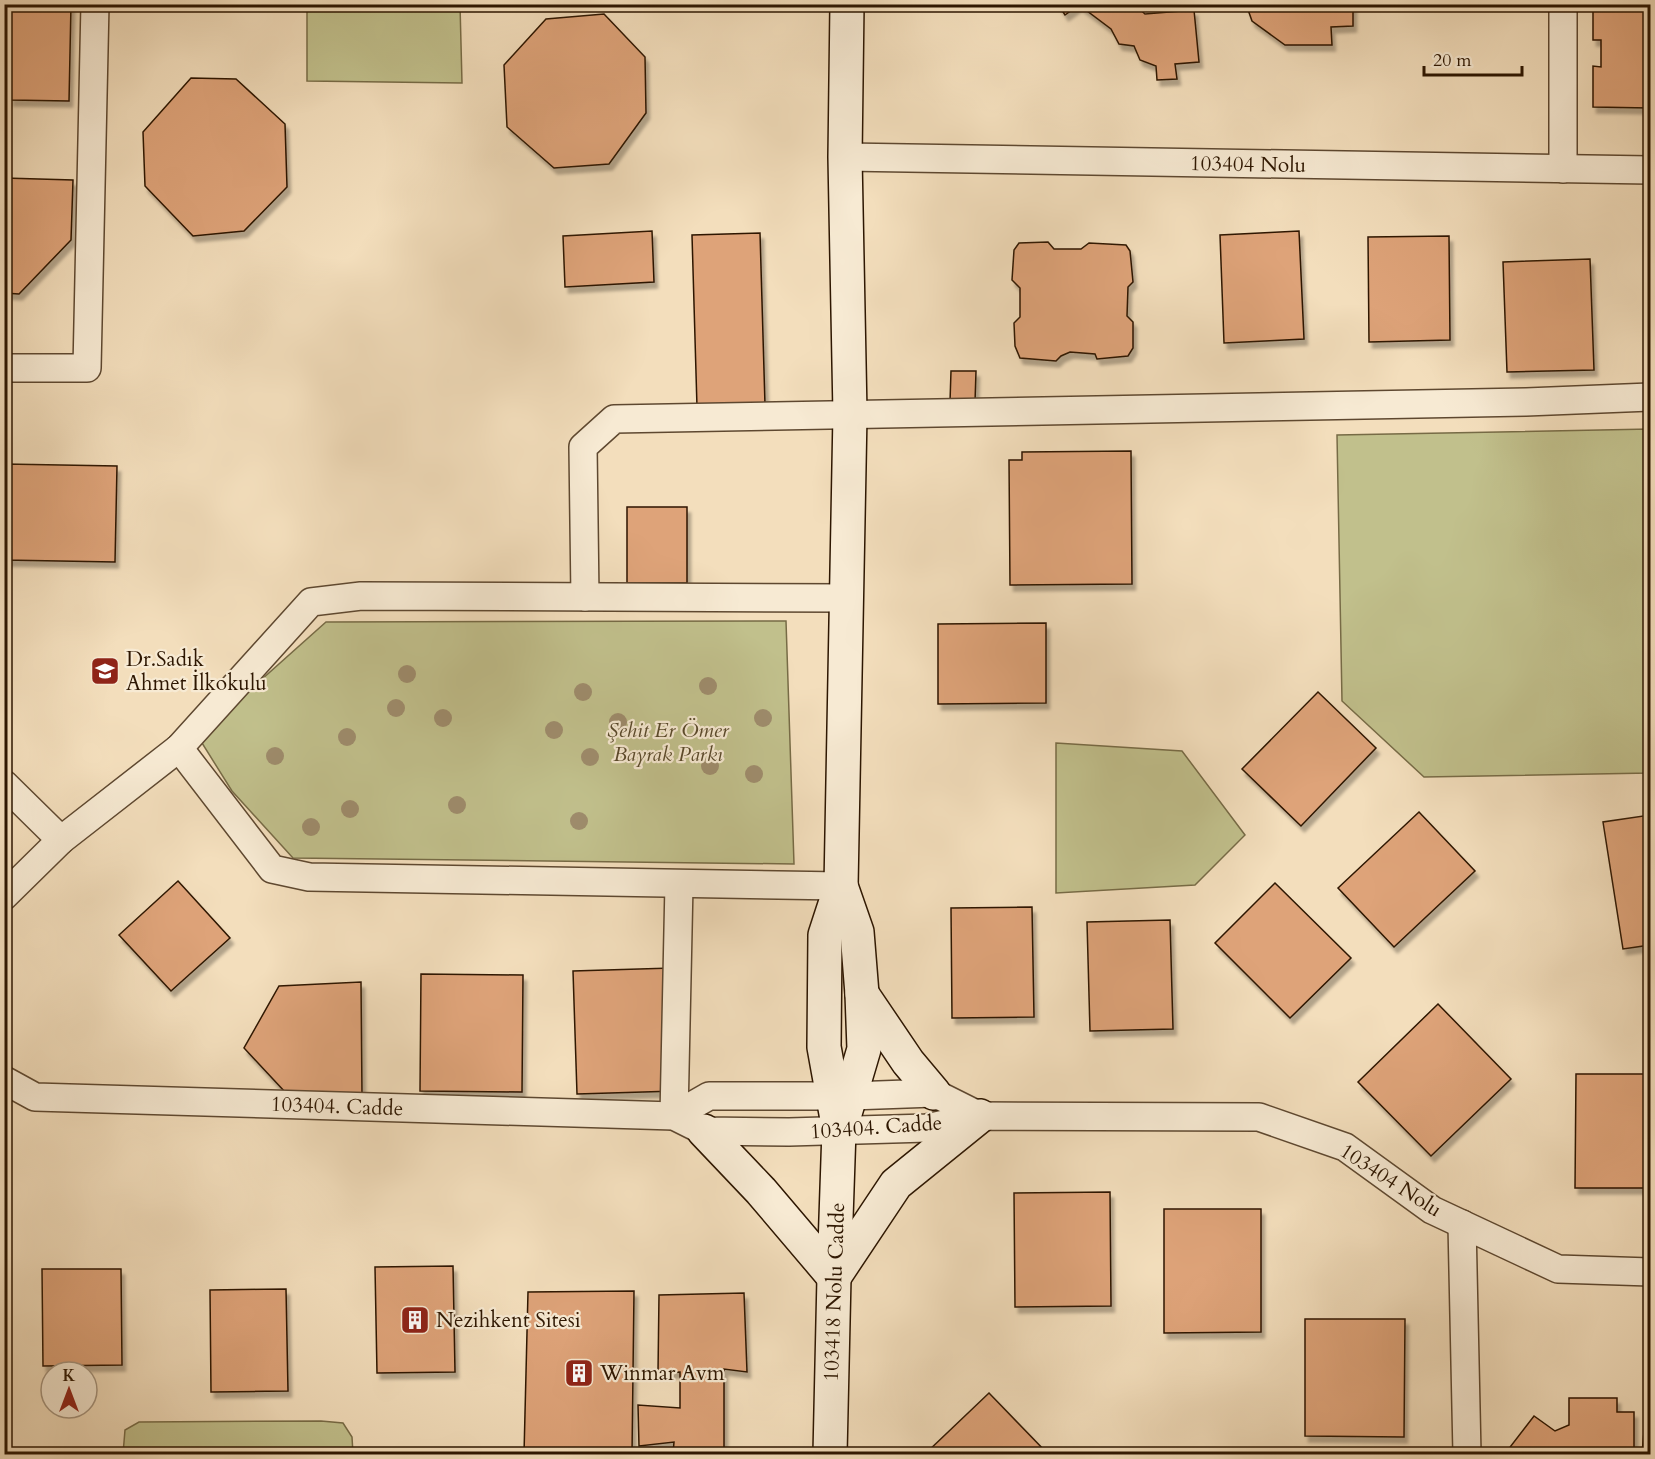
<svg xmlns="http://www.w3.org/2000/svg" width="1655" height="1459" font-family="Cardo,serif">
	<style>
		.green { fill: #c1c08c; stroke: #776b46; stroke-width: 1.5 }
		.building { fill: #dea379; stroke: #2d1601; stroke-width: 1.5; filter: url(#shadow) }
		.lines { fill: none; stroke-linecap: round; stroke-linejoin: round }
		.minor-casing { stroke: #5e4830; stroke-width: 30 }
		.secondary-casing { stroke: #2d1601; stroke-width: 36 }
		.minor { stroke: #f7ead3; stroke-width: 27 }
		.secondary { stroke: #f7ead3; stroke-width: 33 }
		.tree { fill: #9e8c6c }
		.labels { text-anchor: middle; stroke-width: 4.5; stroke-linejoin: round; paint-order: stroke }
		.street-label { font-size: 21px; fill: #2d1601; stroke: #f7ead3 }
		.poi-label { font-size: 21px; fill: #2d1601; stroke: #f7ead3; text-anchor: start }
		.park-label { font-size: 21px; font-style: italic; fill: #59492b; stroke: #f7ead3 }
	</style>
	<defs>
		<filter id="shadow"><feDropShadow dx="3.5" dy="6" stdDeviation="1.5" flood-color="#0004"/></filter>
	</defs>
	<rect width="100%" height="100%" fill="#f3debc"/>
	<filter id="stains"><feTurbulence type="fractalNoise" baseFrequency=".00333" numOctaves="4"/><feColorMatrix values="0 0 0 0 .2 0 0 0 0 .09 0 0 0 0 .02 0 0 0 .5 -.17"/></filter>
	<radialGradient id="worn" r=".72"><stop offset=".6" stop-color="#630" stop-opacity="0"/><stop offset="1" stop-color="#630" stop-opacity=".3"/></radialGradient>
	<g class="green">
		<polygon points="307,5 460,5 462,83 307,81"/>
		<polygon points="1650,429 1650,773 1424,777 1342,701 1337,435"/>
		<polygon points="786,621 794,864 293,858 232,791 202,743 216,720 326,622"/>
		<polygon points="1056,743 1182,751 1245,835 1195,885 1056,893"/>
		<polygon points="321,1421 343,1423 352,1437 353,1454 123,1454 125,1430 139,1422"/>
	</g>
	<g class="building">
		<polygon points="4,4 71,4 69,101 10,100 11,54 4,54"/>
		<polygon points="1058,4 1134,4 1145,14 1194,10 1199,62 1175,64 1177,79 1157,80 1156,66 1140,60 1134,46 1119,44 1111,29 1079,5 1065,15"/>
		<polygon points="1246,4 1353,4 1353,26 1331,27 1332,45 1285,45 1252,21"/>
		<polygon points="1593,4 1650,4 1650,108 1593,107 1593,66 1601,67 1601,40 1593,40"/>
		<polygon points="604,14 645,57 646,113 609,164 554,168 507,127 504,65 546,19"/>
		<polygon points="191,78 236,79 285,124 287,187 244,231 193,236 145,186 143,132"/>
		<polygon points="4,178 73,180 71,240 19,294 4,293"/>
		<polygon points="652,231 654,282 565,287 563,236"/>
		<polygon points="1299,231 1304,339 1224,343 1220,235"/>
		<polygon points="760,233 765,405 697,407 692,235"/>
		<polygon points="1449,236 1450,340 1369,342 1368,237"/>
		<polygon points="1048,242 1054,249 1081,249 1089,243 1126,245 1130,251 1133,282 1128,287 1127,316 1133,322 1133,348 1128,356 1097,359 1095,354 1070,352 1061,356 1056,361 1020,358 1015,346 1014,323 1020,317 1020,288 1012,280 1014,250 1019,243"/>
		<polygon points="1590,259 1594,370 1507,372 1503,262"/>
		<polygon points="951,371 976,371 975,402 950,402"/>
		<polygon points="1131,451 1132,584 1010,585 1009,460 1022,460 1022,452"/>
		<polygon points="4,464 117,466 115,562 4,560"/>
		<rect x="627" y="507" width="60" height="76"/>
		<polygon points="1046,623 1046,703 938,704 938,624"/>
		<polygon points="1318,692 1376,748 1301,826 1242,769"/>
		<polygon points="1419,812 1475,871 1394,947 1338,888"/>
		<polygon points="1650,815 1650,945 1623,949 1603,822"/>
		<polygon points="178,881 230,938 171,991 119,935"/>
		<polygon points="1275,883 1351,958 1290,1018 1215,943"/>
		<polygon points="1032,907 1034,1017 952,1018 951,908"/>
		<polygon points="1170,920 1173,1029 1090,1031 1087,922"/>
		<polygon points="672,968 676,1091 577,1094 573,971"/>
		<polygon points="421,974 523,975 522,1092 420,1091"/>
		<polygon points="361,982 362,1096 286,1093 244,1048 279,986"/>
		<polygon points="1438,1004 1511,1079 1431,1156 1358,1082"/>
		<polygon points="1576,1074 1650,1074 1650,1188 1575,1188"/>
		<polygon points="1110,1192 1111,1306 1015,1307 1014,1193"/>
		<polygon points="1164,1209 1261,1209 1261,1332 1164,1333"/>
		<polygon points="453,1266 455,1372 377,1373 375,1267"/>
		<polygon points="42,1269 121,1269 122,1365 43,1366"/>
		<polygon points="286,1289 288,1391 211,1392 210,1290"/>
		<polygon points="634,1291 632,1454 524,1454 528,1292"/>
		<polygon points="744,1293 747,1372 724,1369 724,1454 673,1454 674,1442 639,1446 638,1405 680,1408 680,1372 658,1373 659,1295"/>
		<polygon points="1305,1319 1405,1319 1404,1437 1305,1436"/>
		<polygon points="989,1393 1048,1454 925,1454"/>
		<polygon points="1569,1398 1617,1398 1617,1412 1634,1412 1634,1454 1511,1454 1507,1451 1534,1416 1555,1431 1569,1425"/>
		<polygon points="1645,1420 1650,1421 1650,1454 1642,1454"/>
	</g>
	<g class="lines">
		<g class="minor-casing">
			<g id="minor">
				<polyline points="845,157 1650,170"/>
				<polyline points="1563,169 1563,4"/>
				<polyline points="4,368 87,368 95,4"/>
				<polyline points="585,597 583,447 614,419 1526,402 1650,397"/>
				<polyline points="179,748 272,869 309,877 841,886"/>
				<polyline points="4,784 61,840"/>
				<polyline points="4,896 61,840 179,748 311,602 361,596 846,598"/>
				<polyline points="4,1080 35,1097 674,1116 704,1131 789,1132 927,1128 980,1116 1259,1117 1345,1147 1432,1210 1558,1269 1650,1272"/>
				<polyline points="674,1116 709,1096 851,1096 934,1093 980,1116"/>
				<polyline points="674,1116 679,884"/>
				<polyline points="1462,1224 1467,1454"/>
			</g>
		</g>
		<g class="secondary-casing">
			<g id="secondary">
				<polyline points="862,994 908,1062 934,1093"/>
				<polyline points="841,1127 864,1049 862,994 857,932 841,886"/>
				<polyline points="704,1131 761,1191 834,1277 896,1184 980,1116"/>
				<polyline points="830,1454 834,1277 839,1130 824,1047 825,935 841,886 850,414 845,157 847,4"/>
			</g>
		</g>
		<use href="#minor" class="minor"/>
		<use href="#secondary" class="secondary"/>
	</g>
	<g class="tree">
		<circle cx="407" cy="674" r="9"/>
		<circle cx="708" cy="686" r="9"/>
		<circle cx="583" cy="692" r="9"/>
		<circle cx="396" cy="708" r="9"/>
		<circle cx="443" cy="718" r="9"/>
		<circle cx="763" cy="718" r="9"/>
		<circle cx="618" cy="722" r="9"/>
		<circle cx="554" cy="730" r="9"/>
		<circle cx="347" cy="737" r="9"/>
		<circle cx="275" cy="756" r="9"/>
		<circle cx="590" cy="757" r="9"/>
		<circle cx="710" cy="766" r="9"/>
		<circle cx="754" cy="774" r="9"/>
		<circle cx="457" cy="805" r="9"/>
		<circle cx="350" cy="809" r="9"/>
		<circle cx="579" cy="821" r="9"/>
		<circle cx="311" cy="827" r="9"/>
	</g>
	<defs>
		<g id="school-square" transform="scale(1.5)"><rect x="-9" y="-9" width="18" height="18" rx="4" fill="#8f2418" stroke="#f7ead3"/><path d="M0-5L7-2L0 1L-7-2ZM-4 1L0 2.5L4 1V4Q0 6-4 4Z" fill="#fff"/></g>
		<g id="building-square" transform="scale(1.5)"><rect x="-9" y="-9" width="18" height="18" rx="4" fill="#8f2418" stroke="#f7ead3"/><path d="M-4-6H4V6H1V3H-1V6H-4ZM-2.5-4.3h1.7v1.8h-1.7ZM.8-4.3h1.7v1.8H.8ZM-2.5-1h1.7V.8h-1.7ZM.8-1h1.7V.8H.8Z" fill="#fff"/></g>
	</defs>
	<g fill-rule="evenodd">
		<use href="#school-square" x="105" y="671"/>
		<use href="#building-square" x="415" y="1320"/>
		<use href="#building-square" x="579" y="1373"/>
	</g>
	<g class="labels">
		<g class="street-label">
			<text transform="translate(1248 164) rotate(1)" y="7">103404 Nolu</text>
			<text transform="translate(337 1106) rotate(2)" y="7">103404. Cadde</text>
			<text transform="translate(876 1127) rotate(-4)" y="7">103404. Cadde</text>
			<text transform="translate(1391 1180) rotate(33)" y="7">103404 Nolu</text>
			<text transform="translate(834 1292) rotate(-88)" y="7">103418 Nolu Cadde</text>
		</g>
		<g class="poi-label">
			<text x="126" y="666">Dr.Sadık<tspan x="126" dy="24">Ahmet İlkokulu</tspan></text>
			<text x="436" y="1327">Nezihkent Sitesi</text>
			<text x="600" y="1380">Winmar Avm</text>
		</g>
		<g class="park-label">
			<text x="668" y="737">Şehit Er Ömer<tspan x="668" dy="24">Bayrak Parkı</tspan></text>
		</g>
	</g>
	<rect width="1655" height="1459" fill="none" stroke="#f3debc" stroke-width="24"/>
	<rect x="6" y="6" width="1643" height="1447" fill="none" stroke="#2d1601" stroke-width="3"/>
	<rect x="12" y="12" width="1631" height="1435" fill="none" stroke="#2d1601" stroke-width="1.5"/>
	<g transform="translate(69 1390)"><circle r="28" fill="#f7ead3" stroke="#a6957f" stroke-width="1.5"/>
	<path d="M0-4.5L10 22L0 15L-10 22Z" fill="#8f2418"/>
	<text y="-9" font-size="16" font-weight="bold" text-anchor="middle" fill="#2d1601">K</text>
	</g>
	<path d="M1424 66v9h98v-9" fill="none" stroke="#2d1601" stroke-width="3"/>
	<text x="1433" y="66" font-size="18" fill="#2d1601" stroke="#f7ead3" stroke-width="4.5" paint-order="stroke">20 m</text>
	<rect width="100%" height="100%" filter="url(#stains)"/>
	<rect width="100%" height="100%" fill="url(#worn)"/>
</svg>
